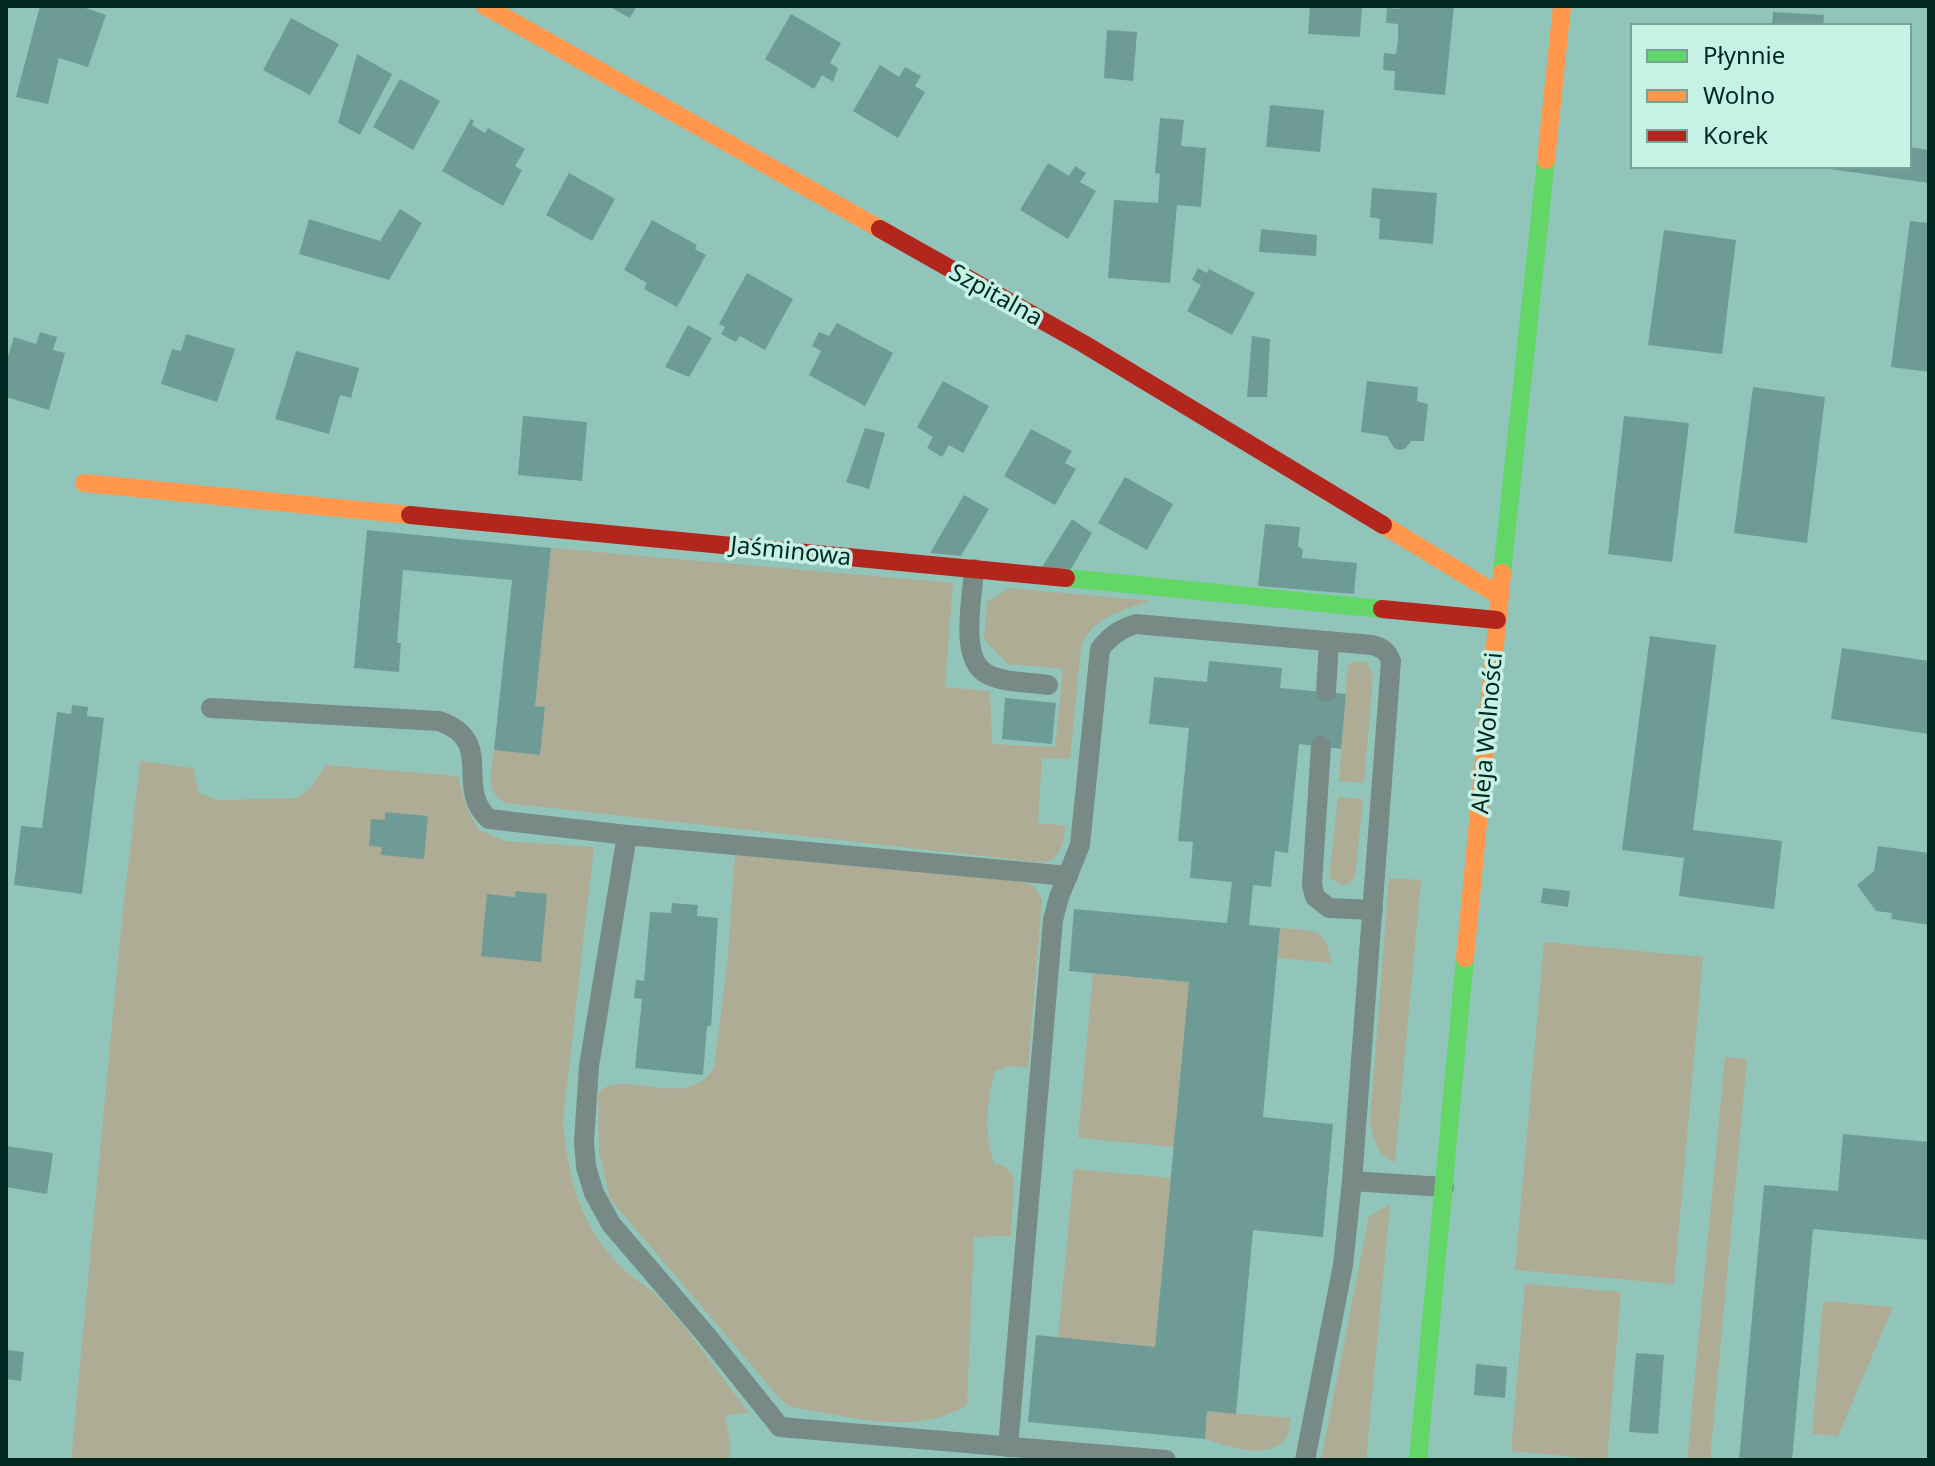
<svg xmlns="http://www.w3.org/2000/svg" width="1935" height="1466" font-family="'Noto Sans',sans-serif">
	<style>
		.green { fill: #afac95 }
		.building { fill: #6f9b97 }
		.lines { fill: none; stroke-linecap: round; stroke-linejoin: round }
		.lane { stroke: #778a85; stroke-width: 20 }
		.fast { stroke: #63d668; stroke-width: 18 }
		.slow { stroke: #ff974d; stroke-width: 18 }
		.jam { stroke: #b3261e; stroke-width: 18 }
		.labels { text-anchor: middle; stroke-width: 7; stroke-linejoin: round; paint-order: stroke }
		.street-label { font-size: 24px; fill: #002720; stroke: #c6f2e6 }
	</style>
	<rect width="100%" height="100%" fill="#92c5ba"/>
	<g class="green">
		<path d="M 551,548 L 953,583 L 945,687 L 990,691 L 992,744 L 1055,747 L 1063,669 L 1008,664 L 984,639 L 987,602 L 1010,588 L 1152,601 C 1125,609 1090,618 1081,647 L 1070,759 L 1042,758 L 1038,823 L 1066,826 C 1063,843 1062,857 1044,863 L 505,803 C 484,792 492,769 494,750 L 540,754 L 545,708 L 535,706 Z"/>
		<polygon points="1356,661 1367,662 1373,677 1364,783 1339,781 1347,670 1349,664"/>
		<path d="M 140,761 L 193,768 L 199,793 L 218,800 L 297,798 L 310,788 L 326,765 L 458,776 L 466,806 L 479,830 L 505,841 L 594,847 L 563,1121 C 569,1181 579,1225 624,1270 C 634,1280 648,1286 658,1297 C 691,1332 719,1374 749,1413 L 725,1415 L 730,1444 L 730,1460 L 71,1460 L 120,939 Z"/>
		<polygon points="1338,797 1363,799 1355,877 1349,883 1341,885 1330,878 1330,870"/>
		<path d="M 735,855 L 1015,881 C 1031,883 1036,885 1042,901 L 1028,1068 L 1011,1066 L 995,1071 C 987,1099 983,1138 995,1164 L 1005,1166 L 1014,1177 L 1011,1236 L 974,1237 L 967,1405 C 913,1438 849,1416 791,1407 L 781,1400 L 610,1199 L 599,1152 L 598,1094 C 618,1064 684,1114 714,1068 L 727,967 Z"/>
		<path d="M 1389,878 L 1421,880 L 1395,1162 C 1378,1157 1373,1139 1370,1123 Z"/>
		<path d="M 1280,928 C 1312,931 1326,926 1332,963 L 1278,958 Z"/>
		<polygon points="1544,942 1703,957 1674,1284 1515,1270"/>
		<polygon points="1093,973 1189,982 1174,1147 1078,1138"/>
		<polygon points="1725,1057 1747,1059 1710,1460 1687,1460"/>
		<polygon points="1074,1169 1171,1178 1155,1347 1058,1338"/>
		<polygon points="1390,1204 1366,1460 1321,1460 1369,1216"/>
		<polygon points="1525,1284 1621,1292 1607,1460 1511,1451"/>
		<polygon points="1823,1301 1893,1307 1838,1436 1812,1434"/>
		<path d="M 1207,1411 L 1291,1418 C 1289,1427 1289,1437 1282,1443 C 1262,1459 1226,1446 1205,1439 Z"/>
	</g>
	<g class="building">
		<polygon points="40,6 80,6 106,15 88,67 59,58 48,104 16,97"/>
		<polygon points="608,6 637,6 630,18"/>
		<polygon points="1310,6 1362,8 1360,37 1308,34"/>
		<polygon points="1400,6 1454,6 1445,95 1394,90 1395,71 1383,70 1384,53 1396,54 1398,40 1398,24 1386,23 1387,8 1399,9"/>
		<polygon points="1773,12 1824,15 1823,26 1772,26"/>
		<polygon points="791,14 841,43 830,63 838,68 833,82 822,75 814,89 765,59"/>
		<polygon points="291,18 339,44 310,95 263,70"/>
		<polygon points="1107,30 1137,32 1133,81 1104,78"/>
		<polygon points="357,54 392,74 360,135 338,123"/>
		<polygon points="880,65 899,77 905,67 921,76 915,86 925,92 898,138 853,111"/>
		<polygon points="400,79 440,101 413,150 373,127"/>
		<polygon points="1270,105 1324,110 1320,152 1266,147"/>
		<polygon points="1160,118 1184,120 1181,146 1206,148 1201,207 1177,205 1170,283 1108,278 1114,200 1158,203 1160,174 1155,173"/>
		<polygon points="471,119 474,120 472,125 485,133 488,128 525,149 515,166 522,170 503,206 442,171"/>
		<polygon points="1909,147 1929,150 1929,183 1823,168 1909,166"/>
		<polygon points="1048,163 1069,176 1075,166 1086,173 1080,182 1096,191 1068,239 1020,210"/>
		<polygon points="569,173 615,199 592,241 546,215"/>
		<polygon points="1372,188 1437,193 1433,244 1379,239 1380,219 1370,217"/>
		<polygon points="400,209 422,223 389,280 299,254 309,219 380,241"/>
		<polygon points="652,220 697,245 695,249 706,255 677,307 644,289 647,283 624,270"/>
		<polygon points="1910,221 1929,223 1929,372 1891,367"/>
		<polygon points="1261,229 1317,235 1316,256 1259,252"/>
		<polygon points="1664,230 1736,240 1722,354 1648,345"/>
		<polygon points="1198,268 1207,273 1209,269 1255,293 1232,335 1187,311 1201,285 1192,280"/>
		<polygon points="747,273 793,299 765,350 740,336 736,342 721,334 725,327 719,324"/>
		<polygon points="837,323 893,353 865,406 809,375 821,351 812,346 819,332 829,336"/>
		<polygon points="688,325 712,338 689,377 665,367"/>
		<polygon points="40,332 57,337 53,350 65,353 49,410 6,397 6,363 14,337 36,344"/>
		<polygon points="186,334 235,349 217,402 161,384 172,349 181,351"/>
		<polygon points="1252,336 1270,339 1267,397 1247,397"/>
		<polygon points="296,351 359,368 351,398 340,395 329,434 275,419"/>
		<polygon points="943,381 989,406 963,453 949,445 942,457 927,448 933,437 917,427"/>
		<polygon points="1367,381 1418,387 1417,401 1428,404 1424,441 1411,441 1405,449 1400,450 1394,448 1387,436 1361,432"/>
		<polygon points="1753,387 1825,397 1807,543 1734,533"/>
		<polygon points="523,416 587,422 582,481 518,475"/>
		<polygon points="1624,416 1689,423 1672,562 1608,554"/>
		<polygon points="865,428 885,433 869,489 846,482"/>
		<polygon points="1031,429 1072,451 1065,463 1076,469 1055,505 1004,476"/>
		<polygon points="1125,477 1173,504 1147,550 1098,523"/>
		<polygon points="964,495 989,509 961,556 930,553"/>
		<polygon points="1072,519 1092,533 1071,569 1042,567"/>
		<polygon points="1265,524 1300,527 1298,546 1303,550 1302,558 1357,563 1354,594 1258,586"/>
		<polygon points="367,530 551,548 535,706 545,707 540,755 494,750 512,580 403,570 397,643 401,643 399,672 354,668"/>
		<polygon points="1650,636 1716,645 1693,830 1782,841 1774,909 1679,896 1684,858 1622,850"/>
		<polygon points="1842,648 1929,661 1929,734 1831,719"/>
		<polygon points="1209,661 1282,668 1280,688 1346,694 1341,749 1299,744 1288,853 1275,851 1271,887 1253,885 1249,925 1280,928 1263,1117 1333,1124 1323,1237 1253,1230 1236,1414 1207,1411 1205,1439 1028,1422 1036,1335 1155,1347 1189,982 1069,971 1074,909 1227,923 1232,882 1190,878 1193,842 1178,841 1189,728 1149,724 1154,677 1207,682"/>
		<polygon points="1005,698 1056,703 1052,744 1002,739"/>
		<polygon points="72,705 88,707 87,716 104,718 82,894 14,885 21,826 42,828 57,712 71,714"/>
		<polygon points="385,812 428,816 424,859 381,855 382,847 369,846 371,819 385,820"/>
		<polygon points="1878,846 1929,853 1929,925 1891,919 1892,913 1876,911 1857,885 1874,871"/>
		<polygon points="1543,888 1570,891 1568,907 1541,903"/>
		<polygon points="516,891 547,894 541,962 481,956 487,894 515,897"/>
		<polygon points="672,903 698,905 697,916 718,918 711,1026 707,1026 703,1075 635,1068 642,999 634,998 636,980 644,981 650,912 671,913"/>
		<polygon points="1843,1134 1929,1142 1929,1240 1813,1229 1792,1460 1739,1460 1764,1185 1838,1191"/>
		<polygon points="6,1146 53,1153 47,1194 6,1187"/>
		<polygon points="6,1350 24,1352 21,1381 6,1379"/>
		<polygon points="1636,1353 1664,1355 1658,1434 1629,1432"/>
		<polygon points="1476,1364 1507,1367 1505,1398 1474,1395"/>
	</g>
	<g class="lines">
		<g class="lane">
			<path d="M 974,569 C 973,596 958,659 987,674 C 1004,683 1029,682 1048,685"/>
			<polyline points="1326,692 1329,641"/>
			<path d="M 211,708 L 439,721 C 497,741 453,787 489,819 L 627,835 L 589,1066 L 584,1142 L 586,1167 L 594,1193 L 611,1224 L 707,1336 L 780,1427 L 1166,1460"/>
			<polyline points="1321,746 1312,885 1315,897 1329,908 1373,910"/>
			<polyline points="627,835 1068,876"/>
			<polyline points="1352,1181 1444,1187"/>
			<path d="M 1008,1447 L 1053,920 L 1059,897 L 1080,845 L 1100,649 C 1110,636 1120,629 1136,624 L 1372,645 C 1383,648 1387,651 1391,661 L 1352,1181 L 1343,1265 L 1305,1460"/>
		</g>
		<g class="fast">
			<polyline points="1502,573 1546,160"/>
			<polyline points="1066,578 1382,609"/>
			<polyline points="1418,1460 1465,958"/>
		</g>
		<g class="slow">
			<polyline points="485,6 880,229"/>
			<polyline points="1546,160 1562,6"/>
			<polyline points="84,483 410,515"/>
			<polyline points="1383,525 1500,596"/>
			<polyline points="1465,958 1502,573"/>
		</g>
		<g class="jam">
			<polyline points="880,229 1084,344 1383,525"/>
			<polyline points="410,515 1066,578"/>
			<polyline points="1382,609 1497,620"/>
		</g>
	</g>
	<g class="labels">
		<g class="street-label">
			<text transform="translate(996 295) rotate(29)" y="8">Szpitalna</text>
			<text transform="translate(791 551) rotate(6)" y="8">Jaśminowa</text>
			<text transform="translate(1487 733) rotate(-85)" y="8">Aleja Wolności</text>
		</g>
	</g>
	<rect width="1935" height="1466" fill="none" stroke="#002720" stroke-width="16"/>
	<rect x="1631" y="24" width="280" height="144" fill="#c6f2e6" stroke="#77a197" stroke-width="2"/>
	<rect x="1647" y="50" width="40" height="12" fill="#63d668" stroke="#77a197" stroke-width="2"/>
	<text x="1703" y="64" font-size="24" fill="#002720">Płynnie</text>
	<rect x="1647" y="90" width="40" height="12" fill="#ff974d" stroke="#77a197" stroke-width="2"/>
	<text x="1703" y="104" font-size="24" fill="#002720">Wolno</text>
	<rect x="1647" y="130" width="40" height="12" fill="#b3261e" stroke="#77a197" stroke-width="2"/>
	<text x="1703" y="144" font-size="24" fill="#002720">Korek</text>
</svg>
